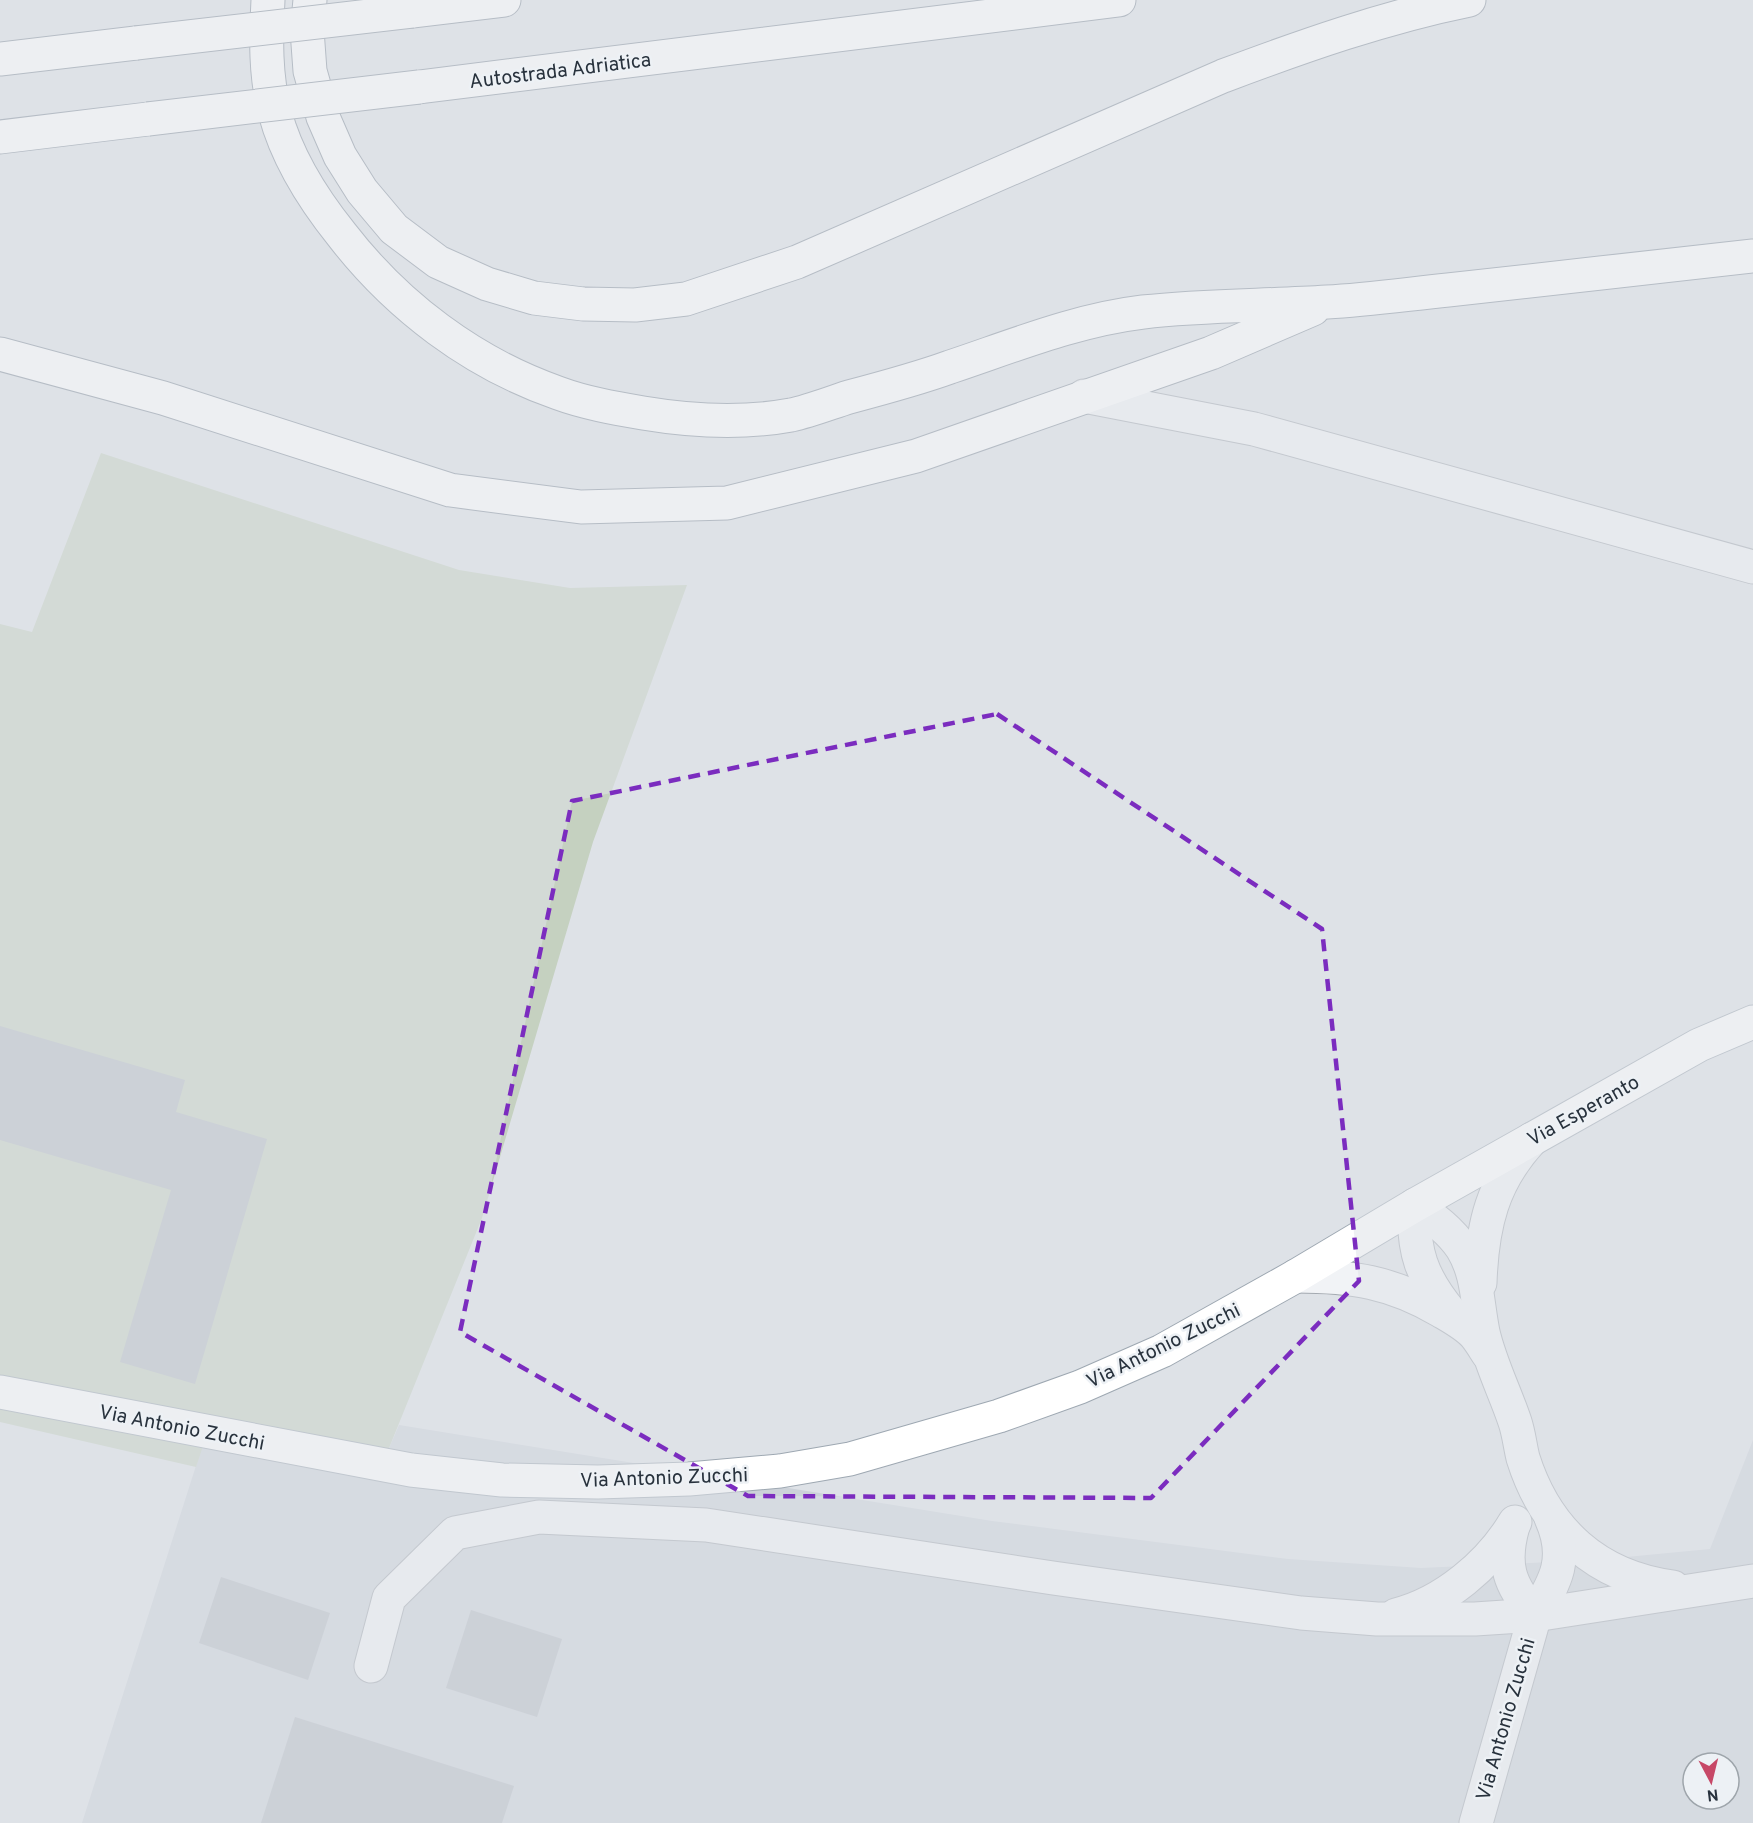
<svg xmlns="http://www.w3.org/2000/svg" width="1753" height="1823" font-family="Overpass,sans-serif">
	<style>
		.built { fill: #ccd2d9; fill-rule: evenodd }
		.green { fill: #c5d1c0 }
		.building { fill: #b6bcc4 }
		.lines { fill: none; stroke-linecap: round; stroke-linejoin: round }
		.minor-casing { stroke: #a4aab1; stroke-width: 35 }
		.major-casing { stroke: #9ea8b2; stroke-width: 35 }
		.highway-casing { stroke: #86919d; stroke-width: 35 }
		.minor { stroke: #f1f3f6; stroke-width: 33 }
		.major { stroke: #fff; stroke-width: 33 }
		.highway { stroke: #fff; stroke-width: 33 }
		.highway-bridge-casing { stroke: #86919d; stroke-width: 35; stroke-linecap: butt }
		.highway-bridge { stroke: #fff; stroke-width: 33 }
		.marked { fill: none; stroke: #7b2cbf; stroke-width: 4.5; stroke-dasharray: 12 8; stroke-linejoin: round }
		.labels { text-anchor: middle; stroke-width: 5; stroke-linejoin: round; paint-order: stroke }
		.street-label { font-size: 20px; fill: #28323d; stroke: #edf1f5 }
	</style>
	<rect width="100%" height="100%" fill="#dee2e7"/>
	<path class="built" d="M 209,1425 L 387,1453 L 399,1425 L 992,1521 L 1288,1559 L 1421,1568 L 1595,1560 L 1710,1549 L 1753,1440 L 1753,1823 L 82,1823 ZM 1693,1763 L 1729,1763 L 1729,1799 L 1693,1799 Z"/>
	<polygon class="green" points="101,453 459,570 570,588 687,585 593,842 482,1218 387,1453 210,1425 196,1467 0,1422 0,624 32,632"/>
	<g class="building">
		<polygon points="0,1026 185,1080 176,1112 267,1139 195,1384 120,1362 171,1190 0,1140"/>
		<polygon points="221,1577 330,1613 308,1680 199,1643"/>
		<polygon points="471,1610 562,1639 537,1717 446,1688"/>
		<polygon points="295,1717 514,1786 502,1823 261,1823"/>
	</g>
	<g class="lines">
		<g class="minor-casing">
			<g id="minor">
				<polyline points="1084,396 1254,429 1753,567"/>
				<path d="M 1415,1205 C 1433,1218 1450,1230 1462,1248 C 1478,1274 1477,1303 1483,1332 C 1490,1363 1505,1392 1515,1422 C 1519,1434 1520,1446 1523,1458 C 1546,1531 1597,1577 1673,1587"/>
				<path d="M 1415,1205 C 1412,1251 1422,1278 1451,1313"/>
				<path d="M 1296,1276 C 1352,1276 1392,1282 1441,1311 C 1453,1318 1466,1325 1475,1335 C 1480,1341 1484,1348 1488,1354"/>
				<path d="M 1480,1283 C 1482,1226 1492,1182 1532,1139"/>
				<path d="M 1513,1526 C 1502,1565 1509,1585 1535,1615"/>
				<path d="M 1396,1615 C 1444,1603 1490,1564 1515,1522"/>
				<polyline points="371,1666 389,1598 455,1533 539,1517 706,1525 1053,1578 1301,1613 1377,1619 1475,1619 1535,1615 1753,1581"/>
				<path d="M 1476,1823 L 1535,1615 C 1556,1581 1569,1558 1551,1518"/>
			</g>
		</g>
		<g class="major-casing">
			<polyline id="major" points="0,1392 411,1470 502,1480 598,1482 689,1479 780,1471 850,1459 999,1416 1080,1387 1162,1351 1296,1276 1415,1205 1699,1045 1753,1022"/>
		</g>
		<g class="highway-casing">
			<g id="highway">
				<path d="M 268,0 C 266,38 265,76 275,113 C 287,158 313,199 342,235 C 397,306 472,363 558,393 C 585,403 614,408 643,413 C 691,421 742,424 791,415 C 810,411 830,403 849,397 C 883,388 917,379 950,367 C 1013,346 1076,320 1143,312 C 1204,305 1265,306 1327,302 C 1367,300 1408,294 1448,290 C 1550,279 1651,267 1753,256"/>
				<path d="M 310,0 L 307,30 L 310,71 L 323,117 L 340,156 L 362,191 L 394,229 L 438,262 L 487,284 L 534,298 L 583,304 L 635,305 L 686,299 L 797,262 L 1223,76 C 1303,46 1385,17 1469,0"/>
				<polyline points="412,11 504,0"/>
				<polyline points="0,59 136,43"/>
				<polyline points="419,87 1119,0"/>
				<polyline points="0,137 148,119"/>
				<polyline points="0,354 163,398 450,490 581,507 727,503 916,456 1211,353 1313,309"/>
			</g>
		</g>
		<use href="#minor" class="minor"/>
		<use href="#major" class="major"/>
		<use href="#highway" class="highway"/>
		<g class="highway-bridge-casing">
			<g id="highway-bridge">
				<polyline points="136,43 412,11"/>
				<polyline points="148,119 419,87"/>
			</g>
		</g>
		<use href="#highway-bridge" class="highway-bridge"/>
	</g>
	<path d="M0 0H1753V1823H0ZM 997,714 L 1322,929 L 1359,1281 L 1151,1498 L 748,1496 L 460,1332 L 572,801 Z" fill="#dee2e7" fill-opacity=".55" fill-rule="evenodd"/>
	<path class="marked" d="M 997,714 L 1322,929 L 1359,1281 L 1151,1498 L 748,1496 L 460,1332 L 572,801 Z"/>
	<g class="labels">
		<g class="street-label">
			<text transform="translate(560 70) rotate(-7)" y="7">Autostrada Adriatica</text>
			<text transform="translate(1583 1110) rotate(-29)" y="7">Via Esperanto</text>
			<text transform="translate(1163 1345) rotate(-26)" y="7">Via Antonio Zucchi</text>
			<text transform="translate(182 1427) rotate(11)" y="7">Via Antonio Zucchi</text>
			<text transform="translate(664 1477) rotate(-2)" y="7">Via Antonio Zucchi</text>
			<text transform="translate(1505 1719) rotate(-74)" y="7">Via Antonio Zucchi</text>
		</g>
	</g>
	<g transform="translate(1711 1781) rotate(173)"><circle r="28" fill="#edf1f5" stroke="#9ea5ab" stroke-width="1.5"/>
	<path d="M0-4.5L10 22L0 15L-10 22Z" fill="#c74867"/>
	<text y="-9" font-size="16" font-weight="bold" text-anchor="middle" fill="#28323d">N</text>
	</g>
</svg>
